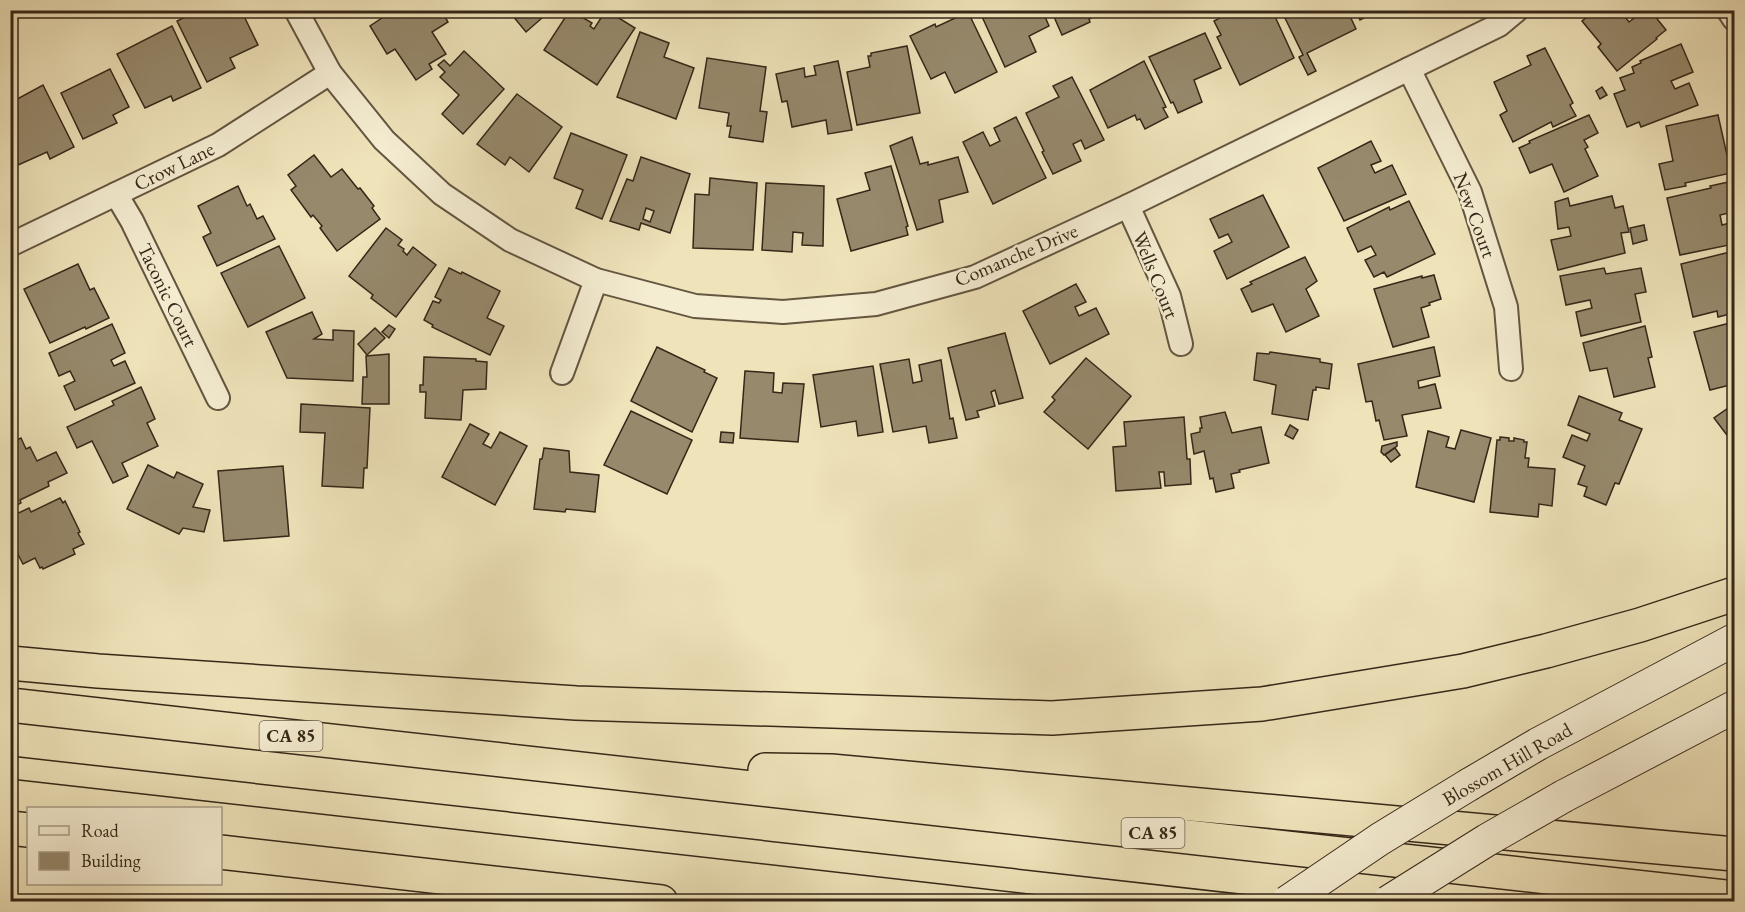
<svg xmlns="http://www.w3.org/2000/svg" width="1745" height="912" font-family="'EB Garamond',serif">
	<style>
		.building { fill: #96896c; stroke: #352718; stroke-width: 1.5; fill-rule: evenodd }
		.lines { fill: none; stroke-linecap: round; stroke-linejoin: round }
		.minor-casing { stroke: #645640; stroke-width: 26 }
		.secondary-casing { stroke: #352718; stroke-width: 34 }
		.motorway-casing { stroke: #352718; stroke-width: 36 }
		.minor { stroke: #f5edd2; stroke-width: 22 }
		.secondary { stroke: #f5edd2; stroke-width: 32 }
		.motorway { stroke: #efe3ba; stroke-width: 33 }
		.tram { stroke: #352718; stroke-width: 1.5 }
		.secondary-bridge-casing { stroke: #352718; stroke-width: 34; stroke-linecap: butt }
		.secondary-bridge { stroke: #f5edd2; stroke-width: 32 }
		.labels { text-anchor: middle; stroke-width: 5; stroke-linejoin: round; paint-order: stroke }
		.shield { fill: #f5edd2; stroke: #6f6250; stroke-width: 1.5 }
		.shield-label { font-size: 18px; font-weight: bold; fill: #352718 }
		.street-label { font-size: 20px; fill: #352718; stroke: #f5edd2 }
	</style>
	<rect width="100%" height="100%" fill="#efe3ba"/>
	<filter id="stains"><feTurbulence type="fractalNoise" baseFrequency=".00333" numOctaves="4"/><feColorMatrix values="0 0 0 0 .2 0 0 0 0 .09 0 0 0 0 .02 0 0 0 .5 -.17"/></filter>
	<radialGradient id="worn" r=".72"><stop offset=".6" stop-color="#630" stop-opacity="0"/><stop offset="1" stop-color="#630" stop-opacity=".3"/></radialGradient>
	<g class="building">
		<polygon points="199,10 241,10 258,45 230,58 235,68 207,82 177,21"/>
		<polygon points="361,10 374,10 363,16"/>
		<polygon points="394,10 441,10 448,22 432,32 446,54 429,64 432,69 416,80 395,49 387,54 370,26"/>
		<polygon points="508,10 551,10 526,32"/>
		<polygon points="570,10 592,23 590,26 594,29 606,10 635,28 597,85 544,50"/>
		<polygon points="979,10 1042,10 1049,26 1029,36 1036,52 1005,67"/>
		<polygon points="1051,10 1107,10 1089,19 1090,22 1062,35"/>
		<polygon points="1234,10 1272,10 1294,58 1240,85 1217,37 1221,35 1214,21"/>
		<polygon points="1279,10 1347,10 1356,29 1307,53 1316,71 1308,75 1299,57 1303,55 1282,12 1280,13"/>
		<polygon points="1355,10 1379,10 1360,20"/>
		<polygon points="1595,10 1620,10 1629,22 1638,15 1639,17 1650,10 1666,30 1656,38 1657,39 1617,71 1598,47 1601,44 1582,21"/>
		<polygon points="968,12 997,72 955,93 945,72 931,79 910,36 935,24 936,27"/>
		<polygon points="172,26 201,88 173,101 171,96 145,108 117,54"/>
		<polygon points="640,32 669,43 664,57 694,68 676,119 617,97"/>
		<polygon points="1205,33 1221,68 1194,80 1202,102 1178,113 1173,102 1171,103 1149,57"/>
		<polygon points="1681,44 1693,72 1671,81 1675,89 1689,83 1698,105 1641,127 1639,122 1627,127 1614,94 1625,90 1620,78 1634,73 1632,67 1641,63 1640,61"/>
		<polygon points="907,46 920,113 857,125 847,72 870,67 868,56 871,56 871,53"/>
		<polygon points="1545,48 1573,103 1570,105 1576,116 1553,127 1551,122 1513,142 1500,115 1507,111 1494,82 1531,65 1527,56"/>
		<polygon points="464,51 504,89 463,134 442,114 459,95 440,77 445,72 438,65 444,60 450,66"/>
		<polygon points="707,58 766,67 760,111 767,112 763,142 729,137 731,126 727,126 729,113 699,108"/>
		<polygon points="838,61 852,130 828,134 826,120 792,127 787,101 782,102 776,74 804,68 805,77 816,75 814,66"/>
		<polygon points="1144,61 1166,107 1163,108 1168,117 1145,129 1140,119 1137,120 1135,115 1108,128 1090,90"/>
		<polygon points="110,69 129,107 113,115 117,123 83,139 61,93"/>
		<polygon points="1072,77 1104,140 1085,149 1081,140 1073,144 1081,161 1053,174 1042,152 1044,151 1026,113 1059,97 1053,86"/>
		<polygon points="43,85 74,147 50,159 47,152 16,166 15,163 10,165 10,103"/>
		<polygon points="1602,87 1607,95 1600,99 1596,91"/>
		<polygon points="517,94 562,127 529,172 510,157 505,165 477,144"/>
		<polygon points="1589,115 1598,133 1584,140 1588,147 1585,149 1598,176 1564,192 1552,164 1530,173 1519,148 1530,143 1529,141"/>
		<polygon points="1718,115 1731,173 1685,183 1686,186 1665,190 1659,164 1673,161 1666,126"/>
		<polygon points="1016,117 1046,178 993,204 963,142 983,132 990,146 1000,141 994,128"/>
		<polygon points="571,133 627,155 602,219 576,208 583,190 554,178"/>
		<polygon points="912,137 920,164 928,162 928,165 958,157 968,192 939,200 943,222 917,230 890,146"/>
		<polygon points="1371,141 1381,161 1371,165 1375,173 1392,165 1406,194 1344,221 1318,168"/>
		<polygon points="314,155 331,177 342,169 358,189 360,188 374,206 372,208 380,219 337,251 320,228 322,226 313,215 311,217 291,190 296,186 288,175"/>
		<path d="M 641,157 L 690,174 L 670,233 L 641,223 L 639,230 L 610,221 L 627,179 L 633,181 ZM 646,208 L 654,211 L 650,222 L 643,219 Z"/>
		<polygon points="891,166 908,226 906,227 908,235 851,251 837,199 870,190 865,173"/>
		<polygon points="710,178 757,183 753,250 693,248 695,194 709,195"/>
		<polygon points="1733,181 1734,212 1720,215 1722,225 1734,222 1734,244 1680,255 1667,198 1711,188 1710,186"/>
		<polygon points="766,183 824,186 823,246 802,245 803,233 793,232 792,252 762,250"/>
		<polygon points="238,186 247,206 250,204 257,219 263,216 275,239 217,266 203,237 211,233 198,206"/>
		<polygon points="1263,195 1289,247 1227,279 1214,251 1232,242 1228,234 1219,238 1210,219"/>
		<polygon points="1612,196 1615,208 1623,206 1629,232 1621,233 1625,253 1558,270 1551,240 1571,236 1569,227 1558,229 1555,202 1568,198 1570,206"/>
		<polygon points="1409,201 1435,254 1387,277 1384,272 1374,277 1365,260 1376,255 1371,246 1358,252 1347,228 1389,207 1390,210"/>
		<polygon points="1644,225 1647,240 1633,244 1630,228"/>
		<polygon points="386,228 402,240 398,245 404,249 403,251 407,255 413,247 436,265 396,317 371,298 373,295 349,276"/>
		<polygon points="279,246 305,298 248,327 221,273"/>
		<polygon points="1734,251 1734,313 1718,317 1717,311 1693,317 1681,264"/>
		<polygon points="1305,257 1317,281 1306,289 1319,316 1286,332 1273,304 1252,312 1241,289 1252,284 1250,282"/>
		<polygon points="78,264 90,290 94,288 109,318 86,329 85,327 50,343 24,289"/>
		<polygon points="449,268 461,274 462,272 500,291 487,318 504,326 490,355 432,327 433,325 424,320 433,301 439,303 441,300 435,297"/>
		<polygon points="1604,268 1606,274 1641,268 1646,292 1635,294 1641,322 1581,336 1576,312 1592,308 1590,300 1566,305 1560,276"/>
		<polygon points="1434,275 1441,299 1429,303 1430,305 1421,308 1429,337 1393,347 1374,289 1422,276 1422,278"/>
		<polygon points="1076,284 1086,302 1075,307 1079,316 1096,308 1109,334 1050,364 1023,311"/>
		<polygon points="312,312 322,334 314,339 333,340 333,330 354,331 353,381 287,378 266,332"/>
		<polygon points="1734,322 1734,384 1710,390 1694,332"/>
		<polygon points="112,324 125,353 111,360 114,366 125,361 135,383 75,410 64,386 75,381 70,371 59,376 49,353"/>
		<polygon points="389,325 395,329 389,338 382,332"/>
		<polygon points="1645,326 1652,357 1648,358 1655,387 1614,397 1607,368 1590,371 1583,343"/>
		<polygon points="375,328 385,338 367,355 358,344"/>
		<polygon points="1005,333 1023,398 999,404 995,390 991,392 995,406 977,411 979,417 966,420 948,348"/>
		<polygon points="657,347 705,370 704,372 717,378 692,432 631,401"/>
		<polygon points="1434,347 1440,376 1418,381 1419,388 1435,384 1441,408 1402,415 1407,436 1384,440 1379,420 1376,421 1372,401 1366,402 1358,364"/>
		<polygon points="1270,352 1320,359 1320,362 1332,364 1329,389 1316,387 1316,390 1313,390 1308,420 1272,414 1276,385 1254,380 1257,353 1269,354"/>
		<polygon points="389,354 389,404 362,404 363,377 367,377 366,356"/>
		<polygon points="424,357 476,359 476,361 487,362 486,389 463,390 461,420 425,418 426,392 420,392 420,385 423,385"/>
		<polygon points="1086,358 1131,396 1088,449 1044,412 1055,400 1052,397"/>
		<polygon points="909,359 913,383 922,381 919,365 941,360 950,419 953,418 957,438 929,443 926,426 893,432 880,364"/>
		<polygon points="873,366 883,432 858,436 856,421 821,427 813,375"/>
		<polygon points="745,371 774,373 773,392 782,393 783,383 804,384 798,442 740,438"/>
		<polygon points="141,387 155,419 147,423 158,446 122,463 128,476 113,483 92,441 77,448 67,427 114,405 112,401"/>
		<polygon points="1579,396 1622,413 1619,420 1642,429 1619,484 1615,483 1606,505 1584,496 1587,487 1578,484 1585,466 1563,457 1572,435 1587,441 1590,434 1568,425"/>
		<polygon points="301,404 370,408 367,468 364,468 363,488 322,486 325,433 300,432"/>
		<polygon points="1734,404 1734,435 1730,439 1714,418"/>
		<polygon points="10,407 14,413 11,414 17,426 10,429"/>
		<polygon points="631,411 692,440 667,494 604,465"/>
		<polygon points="1225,412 1232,433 1261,427 1269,463 1239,470 1240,472 1231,474 1234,488 1216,492 1213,478 1210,479 1204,451 1194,454 1191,434 1200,432 1200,428 1202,428 1200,417"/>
		<polygon points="1184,417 1187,459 1190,459 1191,484 1165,486 1164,472 1159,472 1161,488 1116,491 1113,447 1126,446 1124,422"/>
		<polygon points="470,424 489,434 483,444 491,448 500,432 527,446 495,505 442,477"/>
		<polygon points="1290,425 1298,430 1293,439 1285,435"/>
		<polygon points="1461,430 1491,438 1474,502 1416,487 1428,431 1449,437 1446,447 1455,449"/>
		<polygon points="721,432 734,433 733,443 720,442"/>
		<polygon points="1500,437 1509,438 1509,441 1514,441 1514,438 1524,440 1524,442 1527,442 1525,458 1529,458 1528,467 1555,469 1552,506 1539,504 1538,517 1490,512 1497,440 1500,440"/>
		<polygon points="21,438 26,449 30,447 37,461 56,452 67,473 48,482 49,486 20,500 21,503 10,509 10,443"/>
		<polygon points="1397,442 1397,446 1384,455 1381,452 1382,446"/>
		<polygon points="544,448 569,451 570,472 599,475 595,512 566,509 565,512 534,509 540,459 542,459"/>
		<polygon points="1395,448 1400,455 1391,462 1385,455"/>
		<polygon points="148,465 174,478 177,472 203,484 193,507 210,510 204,532 183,528 179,534 127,509"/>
		<polygon points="283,466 289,536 224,541 218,471"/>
		<polygon points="60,498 63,503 65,501 80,532 78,533 84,544 73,549 75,554 43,569 42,567 40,568 35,558 23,564 10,539 10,517 29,508 31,512"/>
	</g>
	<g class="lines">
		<g class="minor-casing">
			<g id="minor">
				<polyline points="296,10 330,73 384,140 442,194 510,240 596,280 695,306 783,312 876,304 975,277 1128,206 1499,25 1517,10"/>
				<polyline points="1728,10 1734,19"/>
				<polyline points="1409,69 1470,192 1506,307 1511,369"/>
				<polyline points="116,194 132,221 218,398"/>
				<polyline points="1128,206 1169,296 1181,344"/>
				<polyline points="10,245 218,145 330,73"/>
				<polyline points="562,373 596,280"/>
			</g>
		</g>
		<g class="secondary-casing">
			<g id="secondary">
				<polyline points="1470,784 1538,744 1734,640"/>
				<polyline points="1564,796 1734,707"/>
			</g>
		</g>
		<g class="motorway-casing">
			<g id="motorway">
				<polyline points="10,663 98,671 576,703 1052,718 1262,704 1463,671 1546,651 1640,625 1734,594"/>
				<polyline points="10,705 1734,898"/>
				<polyline points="765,770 831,771 1734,854"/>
				<polyline points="10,828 28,830"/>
				<polyline points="220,852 661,902"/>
			</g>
		</g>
		<use href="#minor" class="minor"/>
		<use href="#secondary" class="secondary"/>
		<use href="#motorway" class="motorway"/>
		<g class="tram">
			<polyline points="10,756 1311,902"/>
			<polyline points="10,779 1100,902"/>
		</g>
		<g class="secondary-bridge-casing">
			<g id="secondary-bridge">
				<polyline points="1287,902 1380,839 1470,784"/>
				<polyline points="1388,902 1487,840 1564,796"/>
			</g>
		</g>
		<use href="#secondary-bridge" class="secondary-bridge"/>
	</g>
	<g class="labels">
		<g class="shield">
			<rect x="259.5" y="721" width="63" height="30" rx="4.5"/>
			<rect x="1121.5" y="818" width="63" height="30" rx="4.5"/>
		</g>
		<g class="shield-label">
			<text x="291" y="742">CA 85</text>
			<text x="1153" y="839">CA 85</text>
		</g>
		<g class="street-label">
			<text transform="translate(174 166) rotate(-26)" y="7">Crow Lane</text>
			<text transform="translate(1475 215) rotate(70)" y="7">New Court</text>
			<text transform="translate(1016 255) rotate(-23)" y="7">Comanche Drive</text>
			<text transform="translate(1156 275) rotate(68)" y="7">Wells Court</text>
			<text transform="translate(168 295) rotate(64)" y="7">Taconic Court</text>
			<text transform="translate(1507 764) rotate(-30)" y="7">Blossom Hill Road</text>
		</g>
	</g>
	<rect width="1745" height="912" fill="none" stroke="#efe3ba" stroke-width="36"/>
	<rect x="12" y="12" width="1721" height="888" fill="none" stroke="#352718" stroke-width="3"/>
	<rect x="18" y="18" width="1709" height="876" fill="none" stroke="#352718" stroke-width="1.5"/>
	<rect x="27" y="807" width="195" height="78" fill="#f5edd2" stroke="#a89e88" stroke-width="1.5"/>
	<rect x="39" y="826" width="30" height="9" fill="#f5edd2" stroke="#a89e88" stroke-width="1.5"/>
	<text x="81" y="837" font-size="18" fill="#352718">Road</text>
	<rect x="39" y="852" width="30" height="18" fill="#96896c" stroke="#a89e88" stroke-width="1.5"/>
	<text x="81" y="867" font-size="18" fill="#352718">Building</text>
	<rect width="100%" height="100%" filter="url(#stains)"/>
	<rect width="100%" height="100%" fill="url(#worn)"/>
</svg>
